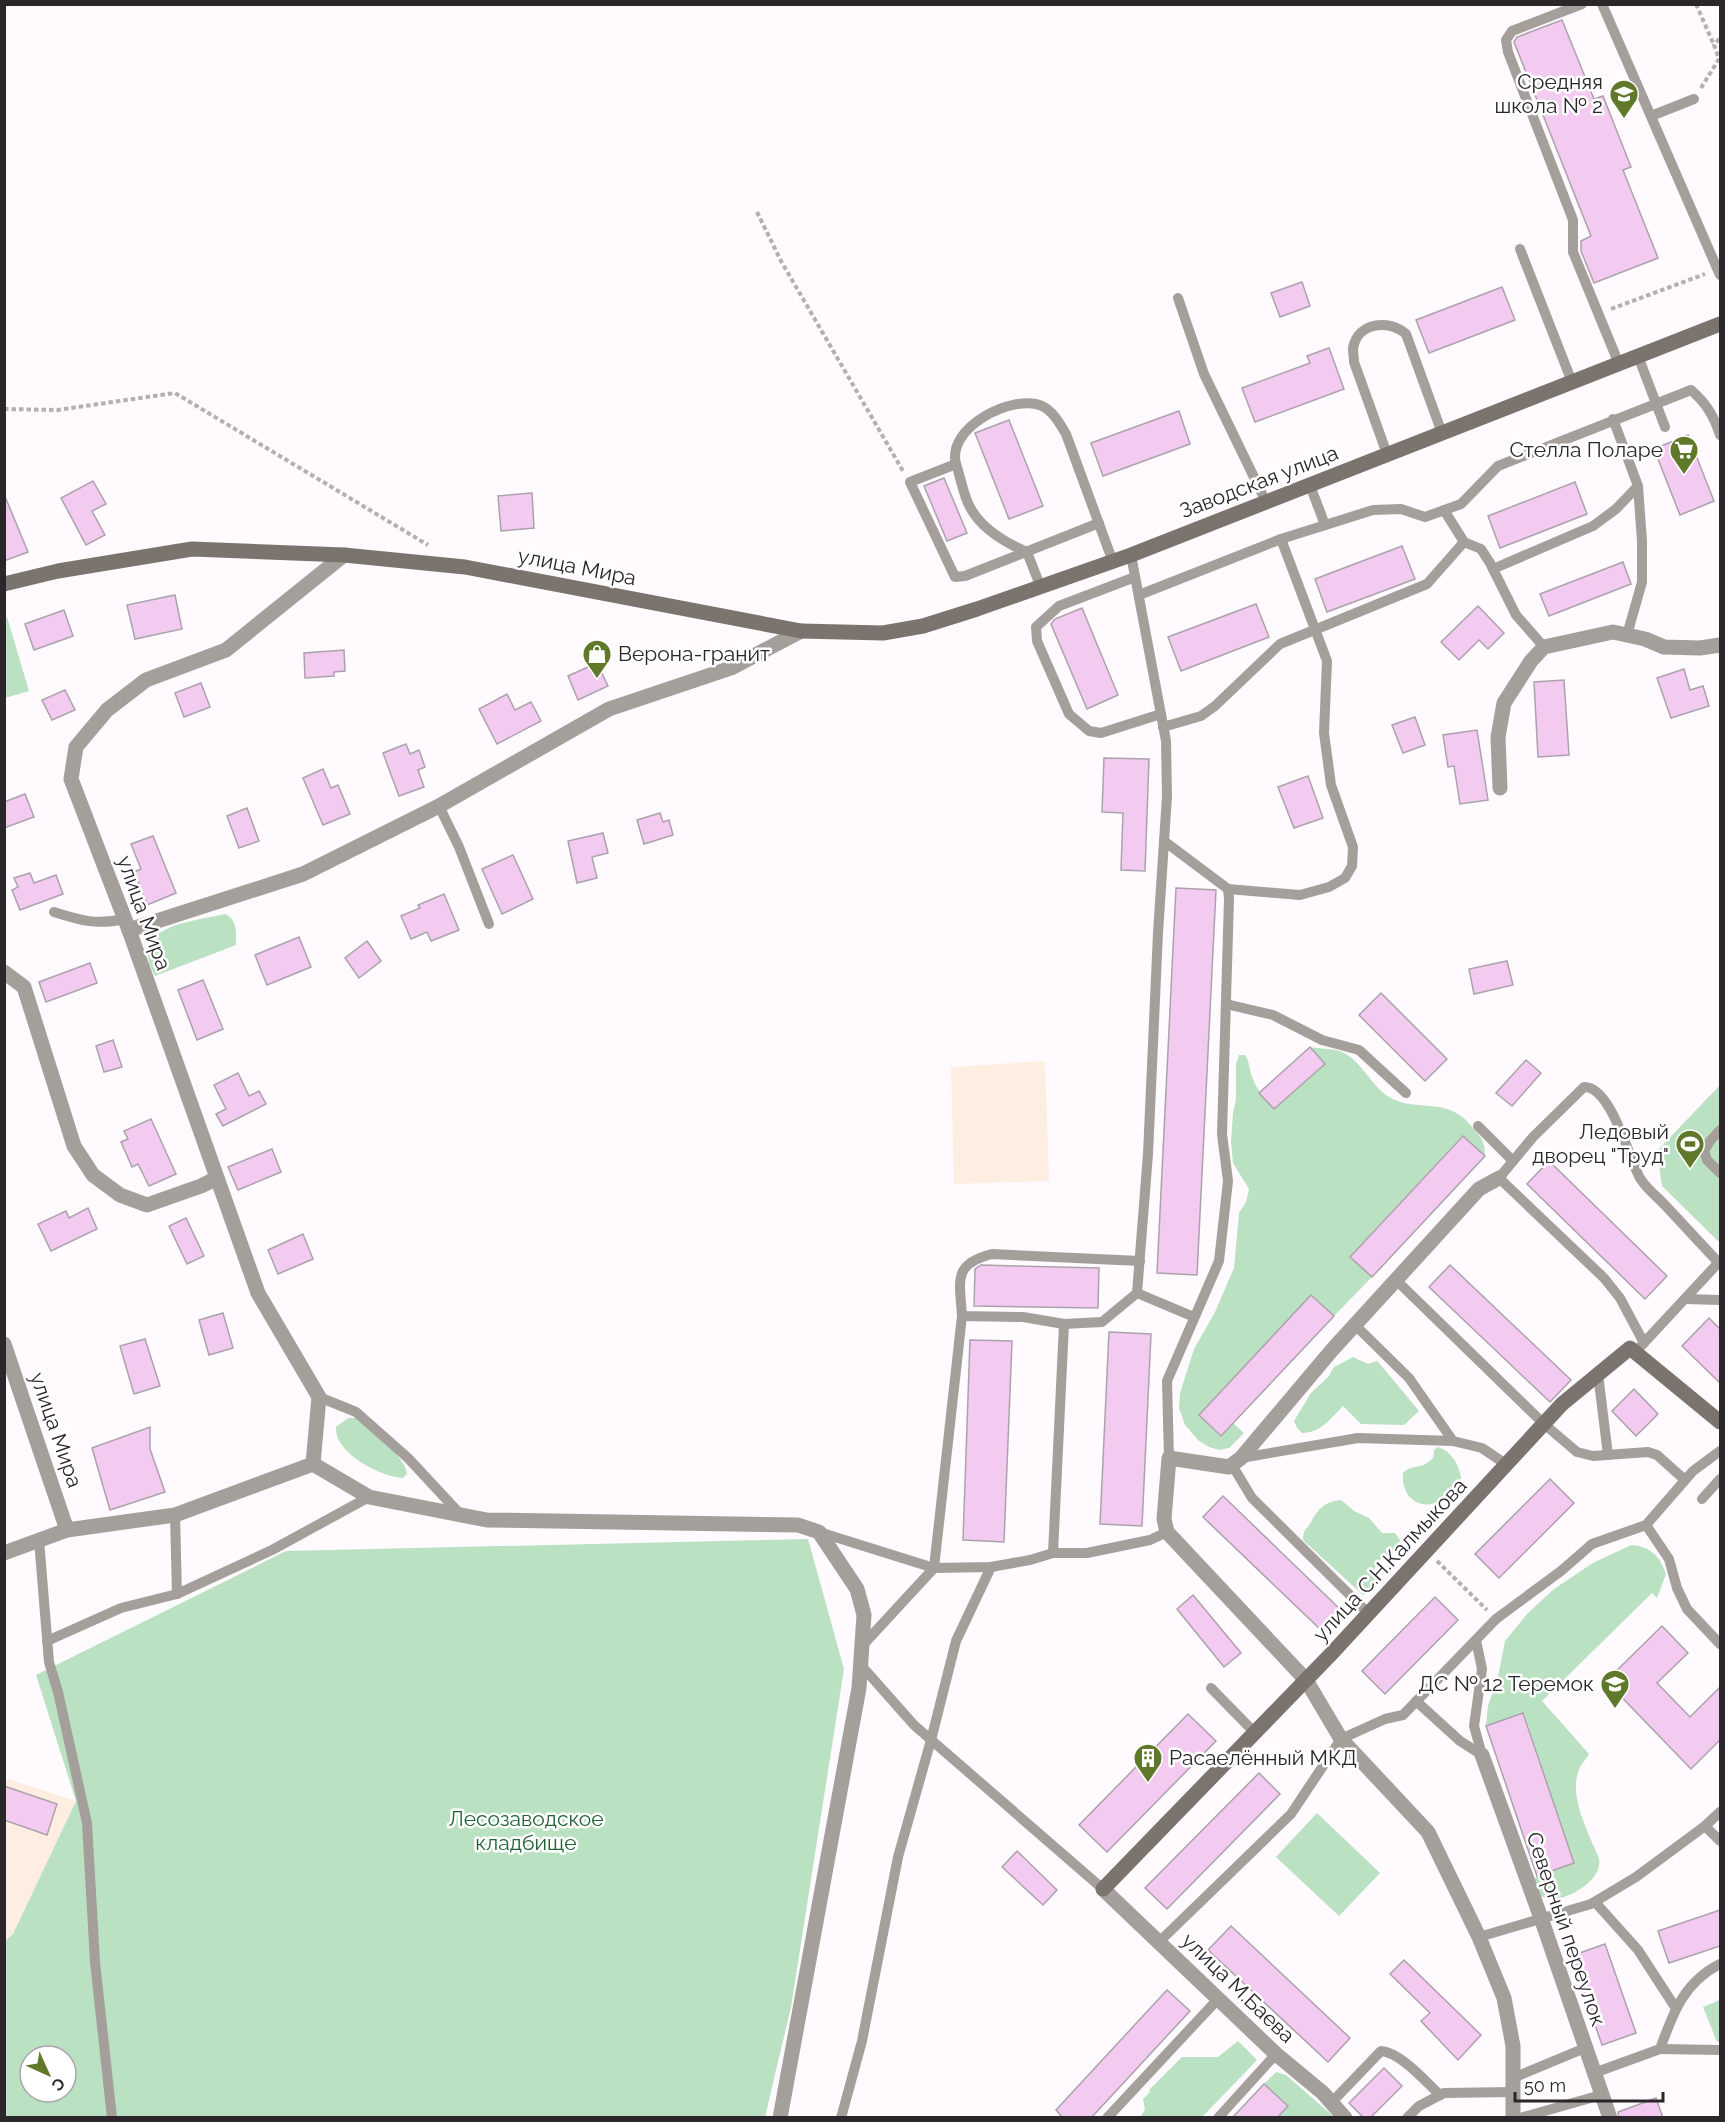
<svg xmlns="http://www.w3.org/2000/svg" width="1725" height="2122" font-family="Raleway,sans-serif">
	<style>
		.industrial { fill: #feeee1 }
		.green { fill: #bae1c2; fill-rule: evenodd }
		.building { fill: #f3cbf0; stroke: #aca2ac; stroke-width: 1.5 }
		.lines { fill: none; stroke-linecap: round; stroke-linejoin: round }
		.path { stroke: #b3afb3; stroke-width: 4; stroke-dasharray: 4.5 3; stroke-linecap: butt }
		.lane { stroke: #a49f9b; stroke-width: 10 }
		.street { stroke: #a49f9b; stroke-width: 15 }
		.secondary { stroke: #7b736e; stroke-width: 15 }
		.labels { text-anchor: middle; stroke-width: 5; stroke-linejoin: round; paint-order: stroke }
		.poi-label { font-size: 21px; fill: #2a262a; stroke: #fff; text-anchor: end }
		.street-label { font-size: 21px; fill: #2a262a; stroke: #fff }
		.park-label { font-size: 21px; fill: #226237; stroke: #fff }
	</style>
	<rect width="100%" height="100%" fill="#fefafe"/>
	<g class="industrial">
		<polygon points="1045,1061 1049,1181 954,1184 951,1067"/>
		<polygon points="5,1778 76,1801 13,1934 5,1941"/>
	</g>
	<g class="green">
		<polygon points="7,617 29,691 5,698 4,618"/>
		<path d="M 225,914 C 238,920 236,933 236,945 L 155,976 C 126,925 192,922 225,914 Z"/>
		<path d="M 1310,1047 C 1320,1049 1333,1048 1342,1052 C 1362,1061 1371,1086 1389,1097 C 1418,1114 1447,1094 1473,1128 C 1482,1139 1485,1141 1485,1156 L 1462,1136 L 1350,1256 L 1372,1277 L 1334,1316 L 1311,1296 L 1199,1415 L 1220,1436 L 1233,1423 L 1244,1433 L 1229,1448 L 1219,1450 L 1209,1447 L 1198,1440 L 1185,1425 L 1179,1408 L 1180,1393 L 1194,1349 L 1215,1312 L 1234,1268 L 1239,1213 L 1246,1202 L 1249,1189 L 1233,1163 L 1231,1142 L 1233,1113 L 1236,1099 L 1236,1064 L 1239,1055 L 1245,1055 C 1250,1062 1249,1069 1252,1077 C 1257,1090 1265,1099 1274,1109 L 1325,1064 Z"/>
		<polygon points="1720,1085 1720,1243 1662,1186 1657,1151"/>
		<path d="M 1353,1357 L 1368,1364 L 1377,1361 L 1380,1364 L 1419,1411 L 1404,1425 L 1361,1424 L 1343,1406 C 1331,1418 1321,1433 1302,1433 L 1297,1428 L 1294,1421 L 1311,1393 L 1328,1377 L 1334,1367 Z"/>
		<path d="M 348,1418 L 356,1418 C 370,1431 406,1456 407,1474 L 403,1478 C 381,1477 334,1453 336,1427 Z"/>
		<path d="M 1438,1447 C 1451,1451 1459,1464 1461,1478 C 1456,1487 1449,1498 1439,1502 C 1416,1511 1401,1494 1403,1473 C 1414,1463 1420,1471 1433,1458 L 1434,1450 Z"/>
		<path d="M 1341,1500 L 1354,1511 L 1369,1518 L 1382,1533 L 1395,1533 L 1400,1540 C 1394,1563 1368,1548 1376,1587 L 1370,1592 L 1363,1595 L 1303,1540 C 1304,1527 1306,1531 1311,1522 C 1318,1509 1325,1501 1341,1500 Z"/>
		<path d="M 808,1539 L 844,1669 L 791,2007 L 765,2117 L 5,2118 L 5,1941 L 13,1934 L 76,1801 L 36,1675 L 286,1551 ZM 30,2056 L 66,2056 L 66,2092 L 30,2092 Z"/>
		<path d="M 1631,1545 C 1650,1546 1660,1556 1666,1574 L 1657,1598 L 1652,1593 L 1542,1701 L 1589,1754 C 1586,1759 1581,1764 1579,1770 C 1570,1791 1582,1818 1590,1838 C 1593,1845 1597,1852 1599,1859 C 1603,1879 1571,1898 1554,1899 C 1550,1899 1544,1897 1540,1896 L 1532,1881 L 1537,1876 L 1574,1863 L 1524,1713 L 1486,1726 L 1488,1705 L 1497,1682 L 1505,1641 L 1527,1614 L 1554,1589 L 1593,1563 Z"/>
		<polygon points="1317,1813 1380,1873 1339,1916 1276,1857"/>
		<polygon points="1720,2000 1720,2041 1717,2042 1703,2007"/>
		<polygon points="1238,2041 1257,2060 1202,2117 1140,2117 1145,2110 1143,2099 1150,2092 1149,2090 1182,2057 1218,2057"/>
		<polygon points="1276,2072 1286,2075 1334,2117 1277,2117 1287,2106 1264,2084"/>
	</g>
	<g class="building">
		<polygon points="1562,20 1594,99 1603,96 1631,167 1623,170 1658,258 1594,283 1581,251 1581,241 1591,236 1514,42 1517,37"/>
		<polygon points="1302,282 1310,306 1280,317 1271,293"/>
		<polygon points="1502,287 1515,320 1429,353 1416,320"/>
		<polygon points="1329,348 1344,389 1255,422 1242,388 1310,363 1307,356"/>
		<polygon points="1179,411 1190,444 1103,476 1091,443"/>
		<polygon points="1009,420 1043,506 1009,519 975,433"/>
		<polygon points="1688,435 1714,501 1680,515 1654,449"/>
		<polygon points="944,478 967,533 947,541 924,486"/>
		<polygon points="93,481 106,504 92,511 105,535 86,545 61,498"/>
		<polygon points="1575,482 1587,514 1500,548 1488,516"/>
		<polygon points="532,493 534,528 501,531 498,496"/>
		<polygon points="4,494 28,552 4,561"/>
		<polygon points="1402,546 1415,579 1327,612 1315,579"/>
		<polygon points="1623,562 1631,584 1549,616 1540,594"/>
		<polygon points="175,595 182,629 135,639 127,605"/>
		<polygon points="1256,604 1269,637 1181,671 1168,637"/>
		<polygon points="1478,606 1504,633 1488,649 1479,640 1459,660 1441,642"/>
		<polygon points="1082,608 1118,695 1087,709 1051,624 1055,619"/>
		<polygon points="64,610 73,636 34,650 25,624"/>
		<polygon points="344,650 345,671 334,672 334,676 305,678 304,653"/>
		<polygon points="597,663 608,686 578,700 568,676"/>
		<polygon points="1684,669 1690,690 1703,686 1709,706 1671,718 1657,678"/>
		<polygon points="1564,680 1569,755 1538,757 1534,682"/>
		<polygon points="201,683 210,707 184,717 175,693"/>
		<polygon points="65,690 75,710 52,720 42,700"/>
		<polygon points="507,694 515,710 531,702 541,721 497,744 479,709"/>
		<polygon points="1415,717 1425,745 1403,753 1392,725"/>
		<polygon points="1477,730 1488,800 1460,804 1454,766 1448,767 1443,735"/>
		<polygon points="406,744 410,754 419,750 425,767 418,770 424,787 399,796 383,753"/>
		<polygon points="1104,758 1149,759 1145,871 1121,870 1123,813 1102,812"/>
		<polygon points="323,769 331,788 338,785 350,814 323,825 303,778"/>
		<polygon points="1308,776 1323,818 1294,828 1278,787"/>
		<polygon points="25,794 34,817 4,828 4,802"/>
		<polygon points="247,808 259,841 239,848 227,816"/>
		<polygon points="660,813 663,822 669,820 673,835 644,844 637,820"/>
		<polygon points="603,833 608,853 592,857 597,878 577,883 568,841"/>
		<polygon points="153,836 176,893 147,905 134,872 141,869 131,844"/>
		<polygon points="513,855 533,899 502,914 482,869"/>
		<polygon points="30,873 34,883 56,875 63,894 20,910 12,890 18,887 14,878"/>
		<polygon points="1176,888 1216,890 1197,1275 1157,1273"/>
		<polygon points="444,894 459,930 431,941 427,932 411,939 401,916 420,908 418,905"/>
		<polygon points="299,937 311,967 267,985 255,955"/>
		<polygon points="367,941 381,961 359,978 345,958"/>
		<polygon points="1507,961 1513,985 1474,994 1469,969"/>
		<polygon points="90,963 97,983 46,1002 39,982"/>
		<polygon points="203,980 223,1029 197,1040 178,990"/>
		<polygon points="1381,993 1447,1059 1425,1081 1359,1015"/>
		<polygon points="113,1040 122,1067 104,1072 96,1046"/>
		<polygon points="1310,1047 1325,1064 1274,1109 1259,1093"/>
		<polygon points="1526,1060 1541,1073 1512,1106 1496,1093"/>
		<polygon points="238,1073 249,1096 259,1091 266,1104 223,1126 216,1114 226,1109 214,1085"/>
		<polygon points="151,1119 176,1174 149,1186 138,1164 132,1167 121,1142 128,1139 124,1131"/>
		<polygon points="1463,1136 1485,1156 1372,1277 1350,1257"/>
		<polygon points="272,1149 281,1172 238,1190 228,1167"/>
		<polygon points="1549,1161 1667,1276 1645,1299 1527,1184"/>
		<polygon points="88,1208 97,1229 51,1251 38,1224 66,1211 69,1218"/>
		<polygon points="186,1218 204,1256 187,1264 169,1226"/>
		<polygon points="303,1234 313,1259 278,1274 268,1250"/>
		<polygon points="981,1265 1099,1268 1098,1308 974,1306 975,1269"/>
		<polygon points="1450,1265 1571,1380 1550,1402 1429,1287"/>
		<polygon points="1311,1295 1334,1316 1221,1436 1199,1415"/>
		<polygon points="223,1313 233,1348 209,1355 199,1320"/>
		<polygon points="1709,1318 1720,1329 1720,1383 1682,1346"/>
		<polygon points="1109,1332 1151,1334 1142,1526 1100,1524"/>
		<polygon points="145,1339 160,1386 134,1394 120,1346"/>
		<polygon points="970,1340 1012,1341 1004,1542 963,1540"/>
		<polygon points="1634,1389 1658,1414 1636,1436 1612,1411"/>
		<polygon points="150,1427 150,1449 165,1492 110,1510 92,1448"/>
		<polygon points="1550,1479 1574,1503 1499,1578 1475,1554"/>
		<polygon points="1223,1496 1343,1612 1323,1632 1203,1517"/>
		<polygon points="1193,1595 1241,1653 1224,1667 1177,1609"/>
		<polygon points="1435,1597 1458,1620 1385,1694 1362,1671"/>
		<polygon points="1662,1626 1688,1653 1657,1683 1690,1717 1720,1687 1720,1740 1691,1769 1606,1681"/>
		<polygon points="1523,1713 1574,1863 1537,1876 1486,1726"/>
		<polygon points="1188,1714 1216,1741 1107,1852 1079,1825"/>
		<polygon points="1259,1773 1280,1794 1167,1909 1145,1888"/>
		<polygon points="4,1786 57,1804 47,1835 4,1820"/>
		<polygon points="1017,1851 1057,1890 1043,1905 1002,1867"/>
		<polygon points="1720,1910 1720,1946 1669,1963 1658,1931"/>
		<polygon points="1231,1926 1350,2038 1328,2062 1208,1950"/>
		<polygon points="1605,1944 1636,2033 1602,2045 1571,1956"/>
		<polygon points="1404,1960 1481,2035 1458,2060 1421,2021 1430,2013 1390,1974"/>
		<polygon points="1167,1990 1190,2011 1091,2118 1063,2118 1056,2110"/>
		<polygon points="1384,2068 1402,2086 1370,2118 1364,2118 1349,2103"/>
		<polygon points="1264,2084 1288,2106 1277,2118 1232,2118"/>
		<polygon points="1656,2098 1663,2118 1619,2118 1618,2112"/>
	</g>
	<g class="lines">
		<g class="path">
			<polyline points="1696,4 1714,45"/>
			<polyline points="1701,88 1719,59 1714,45 1720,38"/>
			<polyline points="757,212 781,261 903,471"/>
			<polyline points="1611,309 1705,274"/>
			<polyline points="4,409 57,410 175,393 428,545"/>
			<polyline points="1437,1561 1487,1610"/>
		</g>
		<g class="lane">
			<polyline points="1582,4 1512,31 1506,40 1508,52 1573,220 1573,252 1619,364"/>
			<polyline points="1602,4 1720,275"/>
			<polyline points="1651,116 1694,99"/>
			<polyline points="1520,249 1572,382"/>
			<polyline points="1178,298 1204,374 1266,502"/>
			<polyline points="1638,356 1665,427"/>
			<path d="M 1387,454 L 1354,362 C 1354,358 1353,352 1353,348 C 1358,322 1389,319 1406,334 L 1442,433"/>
			<polyline points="956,464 910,482 955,577 965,576 1099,523"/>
			<polyline points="1310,485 1325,525"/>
			<polyline points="1444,510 1464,542 1481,549 1490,563 1516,615 1544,647"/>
			<path d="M 1281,539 L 1373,510 L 1401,509 L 1425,517 L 1461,504 L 1498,466 L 1691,390 C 1706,403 1714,416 1720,435"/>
			<polyline points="1131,555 1166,741 1167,796 1158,933 1148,1154 1137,1293 1194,1317"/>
			<polyline points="1493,569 1593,526 1616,509 1638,486 1613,419"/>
			<polyline points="1135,577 1059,606 1036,627 1037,641 1069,714 1089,731 1101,733 1161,714"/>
			<path d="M 1041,588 L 1027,552 C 1006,543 983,530 971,509 C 963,496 961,478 956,464 C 946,427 1014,393 1042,406 C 1053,411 1060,424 1066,434 L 1113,562"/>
			<polyline points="1139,595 1281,539 1327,661 1324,733 1331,785 1353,847 1352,866 1345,878 1329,887 1300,895 1228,889"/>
			<polyline points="1627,635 1642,582 1642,541 1638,486"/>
			<polyline points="1163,727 1201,716 1215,706 1280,644 1427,584 1464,542"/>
			<polyline points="439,806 459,847 489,924"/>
			<polyline points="1164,841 1228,889 1229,899 1222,1134 1228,1181 1219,1261 1167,1381 1169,1458"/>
			<path d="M 54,912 C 82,921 96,925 125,919"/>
			<polyline points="1226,1004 1273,1015 1322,1040 1359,1050 1406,1093"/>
			<polyline points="1478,1126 1513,1161"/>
			<polyline points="1720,1130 1710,1141 1704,1151 1707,1160 1720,1173"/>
			<polyline points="1396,1280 1544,1424 1577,1452 1593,1456 1648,1452 1657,1455 1685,1480"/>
			<path d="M 1137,1293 L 1102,1322 L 1064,1324 L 1023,1317 L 962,1316 C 960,1281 952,1264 992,1254 L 1140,1261"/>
			<polyline points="1686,1299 1720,1300"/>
			<polyline points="962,1316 934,1568 991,1567 1030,1560 1053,1553 1087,1553 1150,1540 1167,1532"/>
			<polyline points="1355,1325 1409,1378 1453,1441"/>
			<path d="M 1644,1343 L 1620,1298 L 1604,1278 L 1499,1178 L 1533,1137 L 1584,1087 C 1611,1086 1629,1159 1640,1178 C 1645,1187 1655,1195 1662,1202 C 1681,1222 1700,1243 1719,1263"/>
			<polyline points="1640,1347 1720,1261"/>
			<polyline points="1598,1374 1608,1455"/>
			<polyline points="319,1397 356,1412 408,1458 461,1515"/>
			<polyline points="1241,1458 1358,1438 1453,1441 1482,1448 1507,1465"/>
			<polyline points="1232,1465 1252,1498 1369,1614"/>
			<polyline points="1702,1499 1720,1479"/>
			<polyline points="175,1515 177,1594"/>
			<polyline points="1646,1525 1669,1559 1677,1588 1687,1609 1720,1644"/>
			<polyline points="819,1532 934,1568 862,1646"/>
			<polyline points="39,1540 49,1662 58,1692 87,1823 95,1962 112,2118"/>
			<polyline points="1053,1553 1064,1324"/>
			<polyline points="1476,1640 1482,1669 1474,1726 1482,1755"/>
			<polyline points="47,1641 121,1608 177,1594 272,1550 369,1497"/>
			<polyline points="860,1664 914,1725 1103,1889"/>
			<polyline points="1211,1688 1255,1733"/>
			<polyline points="1416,1701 1460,1741 1482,1755"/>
			<polyline points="1720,1812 1705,1826 1720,1841"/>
			<polyline points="1595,1902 1638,1950 1675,2007"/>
			<polyline points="1479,1937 1591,1904 1636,1877 1705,1826"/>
			<polyline points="1159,1942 1291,1814 1341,1739 1385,1719 1403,1715 1496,1619 1561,1571 1592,1544 1646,1525 1693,1471 1720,1451"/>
			<polyline points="1660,2049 1720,2050"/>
			<path d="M 1594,2073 L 1660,2049 C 1673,2013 1684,1982 1720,1964"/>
			<polyline points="1513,2078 1585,2048"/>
			<path d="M 1332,2102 L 1381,2051 C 1400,2052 1426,2082 1440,2095"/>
			<polyline points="841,2118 862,2041 898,1857 931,1740 956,1641 991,1567"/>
			<polyline points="1107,2118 1218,1999"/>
			<polyline points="1218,2118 1276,2054"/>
			<polyline points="1407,2118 1419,2106 1444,2093 1513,2092"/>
			<polyline points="1520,2118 1601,2095"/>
		</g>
		<g class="street">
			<polyline points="1500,788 1498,737 1504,703 1531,661 1544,647 1613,632 1645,639 1664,647 1700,648 1720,645"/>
			<polyline points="129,930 303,874 439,806 609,709 731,668 801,631"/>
			<polyline points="4,972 24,987 74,1146 93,1175 120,1195 147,1205 201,1186 217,1178"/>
			<polyline points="1499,1178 1479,1189 1332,1350 1241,1458 1229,1467 1169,1458 1164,1519 1167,1532 1306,1680 1341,1739 1428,1832 1479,1937 1504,1998 1513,2046 1513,2118"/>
			<polyline points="4,1344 67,1530"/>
			<polyline points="313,1464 369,1497 487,1520 798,1525 819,1532 857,1589 864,1615 859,1688 780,2118"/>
			<polyline points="4,1553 67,1530 175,1515 313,1464 319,1397 258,1293 129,930 71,779 76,747 107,710 146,680 226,650 344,555"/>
			<polyline points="1482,1755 1541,1918 1610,2118"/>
			<polyline points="1103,1889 1276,2054 1323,2093 1345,2118"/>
		</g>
		<g class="secondary">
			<polyline points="4,584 58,571 192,549 344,555 465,567 801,631 883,633 923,626 977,609 1131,555 1720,324"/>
			<polyline points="1103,1889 1333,1652 1562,1404 1630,1348 1720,1422"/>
		</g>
	</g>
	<defs>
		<g id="school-pin" transform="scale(1.5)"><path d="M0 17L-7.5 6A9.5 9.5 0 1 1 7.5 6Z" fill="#607829" stroke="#fff"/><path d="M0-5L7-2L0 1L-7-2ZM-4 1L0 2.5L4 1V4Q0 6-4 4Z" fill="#fff"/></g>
		<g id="supermarket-pin" transform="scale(1.5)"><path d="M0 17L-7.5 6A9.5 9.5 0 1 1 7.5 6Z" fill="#607829" stroke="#fff"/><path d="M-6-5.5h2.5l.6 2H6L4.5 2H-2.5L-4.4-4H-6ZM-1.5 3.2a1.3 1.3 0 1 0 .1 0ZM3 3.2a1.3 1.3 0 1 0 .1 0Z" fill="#fff"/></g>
		<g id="shop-pin" transform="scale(1.5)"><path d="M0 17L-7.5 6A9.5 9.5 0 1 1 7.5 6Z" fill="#607829" stroke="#fff"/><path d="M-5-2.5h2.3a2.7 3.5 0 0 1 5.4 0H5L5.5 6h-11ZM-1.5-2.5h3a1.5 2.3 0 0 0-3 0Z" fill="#fff"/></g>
		<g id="stadium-pin" transform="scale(1.5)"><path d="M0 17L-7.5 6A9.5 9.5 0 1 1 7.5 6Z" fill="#607829" stroke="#fff"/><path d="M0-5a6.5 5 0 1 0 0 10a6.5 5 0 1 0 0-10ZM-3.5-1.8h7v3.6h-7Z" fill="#fff"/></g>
		<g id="building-pin" transform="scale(1.5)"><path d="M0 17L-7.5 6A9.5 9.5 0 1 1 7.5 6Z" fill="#607829" stroke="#fff"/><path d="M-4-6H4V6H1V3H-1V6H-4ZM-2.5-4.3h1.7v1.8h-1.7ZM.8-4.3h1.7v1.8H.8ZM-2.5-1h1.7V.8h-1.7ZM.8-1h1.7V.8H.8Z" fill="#fff"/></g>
	</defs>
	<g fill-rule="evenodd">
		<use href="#school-pin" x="1624" y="94"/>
		<use href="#supermarket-pin" x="1684" y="450"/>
		<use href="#shop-pin" x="597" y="654"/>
		<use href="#stadium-pin" x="1690" y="1144"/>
		<use href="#school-pin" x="1615" y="1684"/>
		<use href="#building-pin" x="1148" y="1758"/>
	</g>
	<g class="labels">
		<g class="poi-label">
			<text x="1603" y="89">Средняя<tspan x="1603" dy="24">школа № 2</tspan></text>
			<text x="1663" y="457">Стелла Поларе</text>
			<text x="618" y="661" text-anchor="start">Верона-гранит</text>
			<text x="1669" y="1139">Ледовый<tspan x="1669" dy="24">дворец "Труд"</tspan></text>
			<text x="1594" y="1691">ДС № 12 Теремок</text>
			<text x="1169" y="1765" text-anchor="start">Расаелённый МКД</text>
		</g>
		<g class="street-label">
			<text transform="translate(1259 482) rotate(-21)" y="7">Заводская улица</text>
			<text transform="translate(577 567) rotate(11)" y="7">улица Мира</text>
			<text transform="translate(144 913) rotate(70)" y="7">улица Мира</text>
			<text transform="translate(56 1430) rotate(71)" y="7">улица Мира</text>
			<text transform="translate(1390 1560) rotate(-47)" y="7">улица С.Н.Калмыкова</text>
			<text transform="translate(1566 1929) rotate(71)" y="7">Северный переулок</text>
			<text transform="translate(1238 1988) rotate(44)" y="7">улица М.Баева</text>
		</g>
		<g class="park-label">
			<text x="526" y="1826">Лесозаводское<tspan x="526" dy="24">кладбище</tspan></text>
		</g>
	</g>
	<rect width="1725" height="2122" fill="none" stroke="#2a262a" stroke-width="12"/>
	<g transform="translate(48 2074) rotate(135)"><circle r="28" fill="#ffffff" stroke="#aaa8aa" stroke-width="1.5"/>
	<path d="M0-4.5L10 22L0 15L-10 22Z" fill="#607829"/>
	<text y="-9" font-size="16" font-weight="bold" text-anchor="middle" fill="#2a262a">С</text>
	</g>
	<path d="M1515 2092v9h148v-9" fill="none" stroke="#2a262a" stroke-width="3"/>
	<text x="1524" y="2092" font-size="18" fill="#2a262a" stroke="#ffffff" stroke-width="4.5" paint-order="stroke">50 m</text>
</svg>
